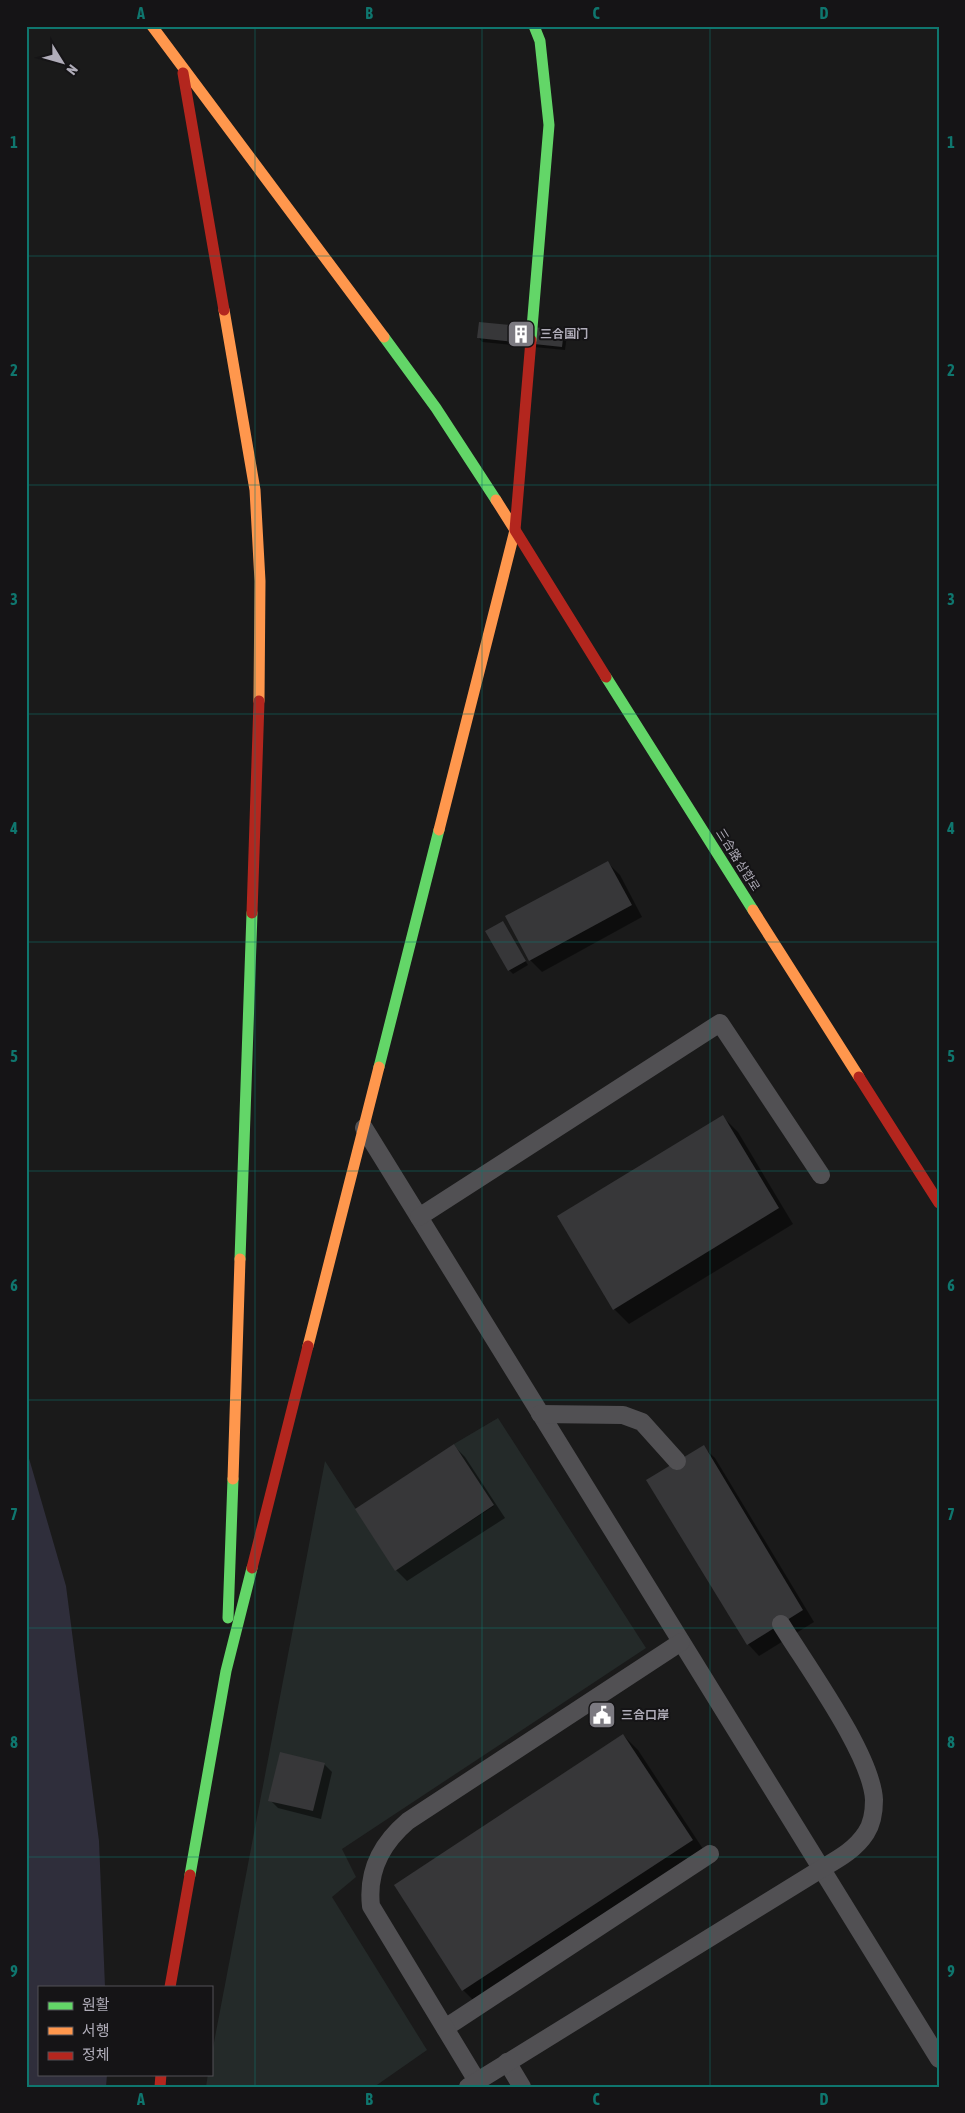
<svg xmlns="http://www.w3.org/2000/svg" width="965" height="2113" font-family="'Asap Condensed','Noto Sans KR',sans-serif">
	<style>
		.green { fill: #242a29 }
		.water { fill: #2f2e3b }
		.shadow { fill: #0007 }
		.building { fill: #373739 }
		.lines { fill: none; stroke-linecap: round; stroke-linejoin: round }
		.lane { stroke: #515053; stroke-width: 18 }
		.fast { stroke: #63d668; stroke-width: 11 }
		.slow { stroke: #ff974d; stroke-width: 11 }
		.jam { stroke: #b3261e; stroke-width: 11 }
		.grid { fill: none; stroke: #0f766e; stroke-width: 1; stroke-opacity: 0.55 }
		.labels { text-anchor: middle; stroke-width: 4; stroke-linejoin: round; paint-order: stroke }
		.poi-label { font-size: 12px; font-weight: bold; fill: #b0adb9; stroke: #151416; text-anchor: start }
		.street-label { font-size: 12px; fill: #b0adb9; stroke: #151416 }
		.neatline { fill: none; stroke: #0f766e; stroke-width: 2 }
		.grid-label { font-size: 16px; text-anchor: middle; font-weight: bold; fill: #0f766e }
	</style>
	<rect width="100%" height="100%" fill="#1a1a1a"/>
	<polygon class="green" points="498,1418 646,1648 342,1849 356,1877 332,1897 427,2050 374,2087 206,2087 208,2074 211,2074 211,2058 325,1461 395,1570 494,1506 454,1444"/>
	<polygon class="water" points="26,1448 66,1586 99,1841 105,1987 39,1987 39,2074 107,2074 106,2087 26,2087"/>
	<g class="shadow">
		<polygon points="563,332 567,335 565,350 482,342 479,338"/>
		<polygon points="608,863 620,875 642,917 542,972 530,960"/>
		<polygon points="503,923 528,965 513,974 509,970"/>
		<polygon points="723,1117 738,1132 793,1224 629,1324 614,1309"/>
		<polygon points="454,1446 465,1457 505,1518 407,1581 396,1570"/>
		<polygon points="703,1447 715,1458 814,1622 759,1656 748,1644"/>
		<polygon points="623,1735 638,1750 707,1855 478,2005 463,1990"/>
		<polygon points="324,1764 332,1772 321,1819 278,1808 270,1800"/>
	</g>
	<g class="building">
		<polygon points="479,322 564,330 562,347 477,338"/>
		<polygon points="608,861 632,905 529,961 505,916"/>
		<polygon points="503,921 526,961 508,971 485,931"/>
		<polygon points="723,1115 779,1208 613,1310 557,1216"/>
		<polygon points="454,1444 494,1505 395,1571 355,1509"/>
		<polygon points="704,1445 803,1610 747,1645 646,1480"/>
		<polygon points="623,1734 693,1840 462,1991 394,1885"/>
		<polygon points="280,1752 325,1763 313,1811 268,1801"/>
	</g>
	<g class="lines">
		<g class="lane">
			<polyline points="364,1128 939,2059"/>
			<polyline points="419,1217 720,1023 821,1175"/>
			<polyline points="540,1414 623,1415 642,1422 677,1461"/>
			<polyline points="445,2028 710,1854"/>
			<polyline points="507,2062 522,2087"/>
			<path d="M 477,2081 L 371,1906 C 367,1871 382,1843 408,1821 L 681,1642"/>
			<path d="M 468,2087 L 821,1869 C 838,1859 855,1850 866,1833 C 872,1824 874,1810 874,1800 C 872,1755 806,1665 781,1624"/>
		</g>
		<g class="fast">
			<polyline points="384,337 436,408 496,500"/>
			<polyline points="531,340 549,125 540,41 534,26"/>
			<polyline points="606,677 753,910"/>
			<polyline points="379,1067 439,830"/>
			<polyline points="240,1259 252,913"/>
			<polyline points="228,1618 233,1479"/>
			<polyline points="190,1875 226,1671 252,1568"/>
		</g>
		<g class="slow">
			<polyline points="152,26 384,337"/>
			<polyline points="224,310 255,490 260,581 259,701"/>
			<polyline points="439,830 515,530 496,500"/>
			<polyline points="753,910 859,1077"/>
			<polyline points="308,1346 379,1067"/>
			<polyline points="233,1479 240,1259"/>
		</g>
		<g class="jam">
			<polyline points="183,73 224,310"/>
			<polyline points="531,340 515,530 606,677"/>
			<polyline points="252,913 259,701"/>
			<polyline points="859,1077 939,1203"/>
			<polyline points="252,1568 308,1346"/>
			<polyline points="170,1987 190,1875"/>
			<polyline points="160,2087 161,2074"/>
		</g>
	</g>
	<path class="grid" d="M 255,26 L 255,2087M 482,26 L 482,2087M 710,26 L 710,2087M 26,256 L 939,256M 26,485 L 939,485M 26,714 L 939,714M 26,942 L 939,942M 26,1171 L 939,1171M 26,1400 L 939,1400M 26,1628 L 939,1628M 26,1857 L 939,1857"/>
	<defs>
		<g id="building-square" transform="scale(1.4375)"><rect x="-9" y="-9" width="18" height="18" rx="4" fill="#7c7a81" stroke="#151416"/><path d="M-4-6H4V6H1V3H-1V6H-4ZM-2.5-4.3h1.7v1.8h-1.7ZM.8-4.3h1.7v1.8H.8ZM-2.5-1h1.7V.8h-1.7ZM.8-1h1.7V.8H.8Z" fill="#fff"/></g>
		<g id="civic-square" transform="scale(1.4375)"><rect x="-9" y="-9" width="18" height="18" rx="4" fill="#7c7a81" stroke="#151416"/><path d="M-.6-6.5H3V-4.5H.6V-3L4-1V1h2V6H-6V1h2V-1L-.6-3ZM-1.2 2.5V6h2.4V2.5Z" fill="#fff"/></g>
	</defs>
	<g fill-rule="evenodd">
		<use href="#building-square" x="521" y="334"/>
		<use href="#civic-square" x="602" y="1715"/>
	</g>
	<g class="labels">
		<g class="poi-label">
			<text x="540" y="338">三合国门</text>
			<text x="621" y="1719">三合口岸</text>
		</g>
		<g class="street-label">
			<text transform="translate(738 860) rotate(58)" y="4">三合路 삼합로</text>
		</g>
	</g>
	<rect width="965" height="2113" fill="none" stroke="#151416" stroke-width="55"/>
	<rect x="38" y="1986" width="175" height="90" fill="#151416" stroke="#535157"/>
	<rect x="48" y="2002" width="25" height="8" fill="#63d668" stroke="#535157"/>
	<text x="82" y="2010" font-size="15" fill="#b0adb9">원활</text>
	<rect x="48" y="2027" width="25" height="8" fill="#ff974d" stroke="#535157"/>
	<text x="82" y="2036" font-size="15" fill="#b0adb9">서행</text>
	<rect x="48" y="2052" width="25" height="8" fill="#b3261e" stroke="#535157"/>
	<text x="82" y="2060" font-size="15" fill="#b0adb9">정체</text>
	<g transform="translate(62 62) rotate(127)" stroke="#151416" stroke-width="4" paint-order="stroke">
	<path d="M0-4L9 19L0 12L-9 19Z" fill="#b0adb9"/>
	<text y="-8" font-size="14" font-weight="bold" text-anchor="middle" fill="#b0adb9">N</text>
	</g>
	<rect x="28" y="28" width="910" height="2058" class="neatline"/>
	<g class="grid-label">
		<text x="141" y="19">A</text>
		<text x="369" y="19">B</text>
		<text x="596" y="19">C</text>
		<text x="824" y="19">D</text>
		<text x="14" y="148">1</text>
		<text x="951" y="148">1</text>
		<text x="14" y="376">2</text>
		<text x="951" y="376">2</text>
		<text x="14" y="605">3</text>
		<text x="951" y="605">3</text>
		<text x="14" y="834">4</text>
		<text x="951" y="834">4</text>
		<text x="14" y="1062">5</text>
		<text x="951" y="1062">5</text>
		<text x="14" y="1291">6</text>
		<text x="951" y="1291">6</text>
		<text x="14" y="1520">7</text>
		<text x="951" y="1520">7</text>
		<text x="14" y="1748">8</text>
		<text x="951" y="1748">8</text>
		<text x="14" y="1977">9</text>
		<text x="951" y="1977">9</text>
		<text x="141" y="2105">A</text>
		<text x="369" y="2105">B</text>
		<text x="596" y="2105">C</text>
		<text x="824" y="2105">D</text>
	</g>
</svg>
